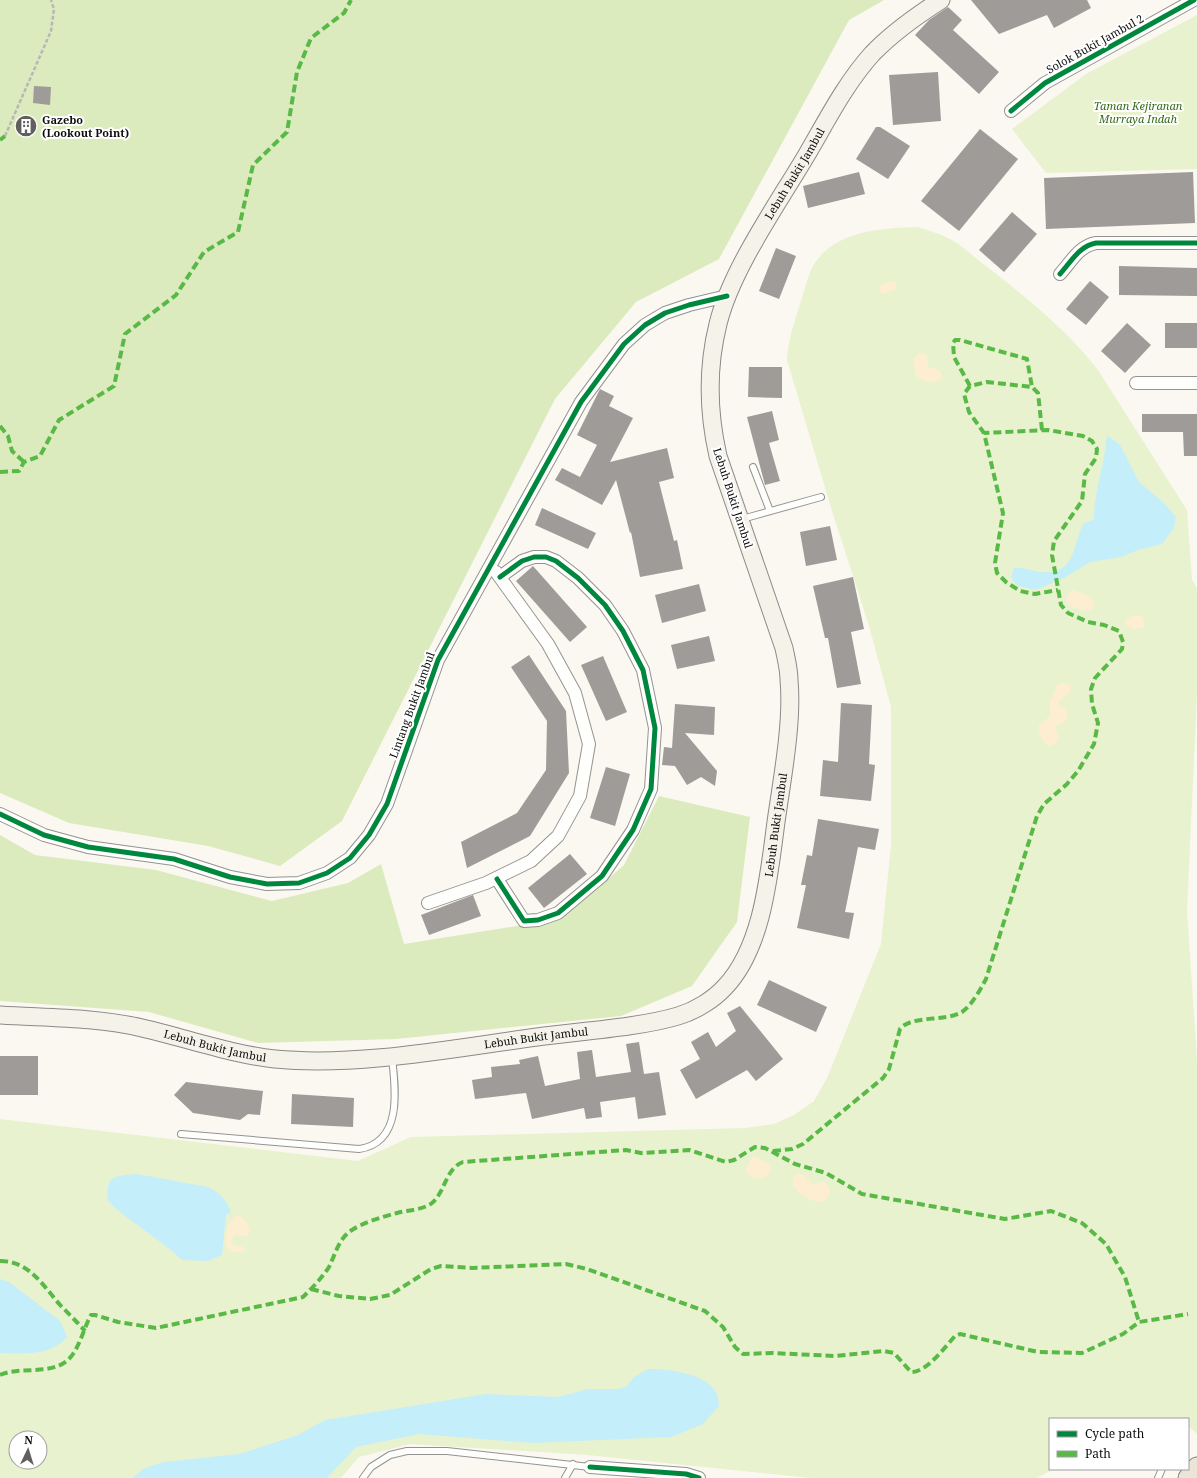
<svg xmlns="http://www.w3.org/2000/svg" width="1197" height="1478" font-family="'Noto Serif',serif">
	<style>
		.green { fill: #e9f2cf; fill-rule: evenodd }
		.forest { fill: #dbebbd }
		.sand { fill: #fdedd1 }
		.water { fill: #c4eef9 }
		.building { fill: #9e9b98 }
		.lines { fill: none; stroke-linecap: round; stroke-linejoin: round }
		.lane-casing { stroke: #949390; stroke-width: 8 }
		.street-casing { stroke: #949390; stroke-width: 14 }
		.secondary-casing { stroke: #8b8987; stroke-width: 19 }
		.primary-casing { stroke: #81807d; stroke-width: 21 }
		.path { stroke: #b8b7b6; stroke-width: 2.5; stroke-dasharray: 4 2; stroke-linecap: butt }
		.lane { stroke: #fefefd; stroke-width: 6 }
		.street { stroke: #fefefd; stroke-width: 12 }
		.secondary { stroke: #f5f2ea; stroke-width: 17 }
		.primary { stroke: #ede4d8; stroke-width: 19 }
		.quiet { stroke: #58b947; stroke-width: 4; stroke-dasharray: 8 4; stroke-linecap: butt }
		.cycleway-casing { stroke: #fff; stroke-width: 8 }
		.cycleway { stroke: #00873e; stroke-width: 5 }
		.labels { text-anchor: middle; stroke-width: 4; stroke-linejoin: round; paint-order: stroke }
		.street-label { font-size: 11px; fill: #0d0d0d; stroke: #fff }
		.park-label { font-size: 11px; font-style: italic; fill: #356c17; stroke: #fff }
		.poi-label { font-size: 11px; font-weight: bold; fill: #0d0d0d; stroke: #fff; text-anchor: start }
	</style>
	<rect width="100%" height="100%" fill="#fbf8f2"/>
	<g class="green">
		<polygon points="1197,15 1197,169 1046,173 1012,129 1086,74"/>
		<path d="M 918,227 C 930,231 941,234 952,240 C 964,247 975,258 986,266 C 1026,297 1067,330 1098,370 L 1187,510 L 1192,579 L 1197,589 L 1197,695 L 1187,910 L 1197,1060 L 1197,1434 L 1188,1426 L 1188,1419 L 1180,1419 L 1177,1417 L 1167,1419 L 1050,1419 L 1050,1469 L 1054,1469 L 1037,1478 L 810,1478 L 587,1455 L 410,1444 L 359,1457 L 341,1478 L 0,1478 L 0,1119 L 358,1161 L 411,1137 L 745,1128 L 774,1124 L 794,1115 L 814,1101 L 827,1078 L 881,944 L 891,845 L 891,707 L 869,626 L 832,511 L 787,360 C 788,339 795,320 801,301 C 805,290 807,278 812,268 C 831,231 881,228 918,227 ZM 16,1438 L 40,1438 L 40,1462 L 16,1462 Z"/>
	</g>
	<g class="forest">
		<polygon points="0,0 884,0 849,20 719,259 636,302 555,399 342,821 280,866 208,846 69,823 0,793"/>
		<polygon points="659,796 750,817 737,922 692,986 621,1016 396,1039 258,1043 149,1012 0,1001 0,835 35,855 156,870 272,901 348,883 381,864 404,944 561,919 624,865"/>
	</g>
	<g class="sand">
		<polygon points="890,281 896,283 897,287 895,290 883,294 879,291 880,285"/>
		<path d="M 925,353 L 928,357 L 928,367 L 940,370 L 942,377 C 934,385 923,383 916,375 L 913,359 L 918,354 Z"/>
		<polygon points="1073,590 1091,597 1094,604 1093,609 1086,611 1072,607 1066,601 1068,594"/>
		<path d="M 1136,615 L 1142,616 C 1145,621 1146,623 1143,628 L 1132,629 L 1125,624 L 1125,621 L 1131,616 Z"/>
		<path d="M 1060,683 L 1065,683 L 1071,686 L 1070,692 L 1059,702 L 1059,706 L 1067,710 L 1068,717 L 1064,723 L 1055,727 L 1059,740 L 1051,746 C 1042,744 1038,734 1039,725 L 1050,716 L 1050,701 L 1055,691 L 1055,686 Z"/>
		<path d="M 753,1156 C 758,1156 758,1158 762,1160 C 764,1162 765,1161 768,1163 C 778,1171 759,1188 746,1172 L 748,1165 Z"/>
		<path d="M 796,1174 L 804,1175 L 813,1185 L 822,1181 L 828,1185 L 830,1192 L 825,1201 C 813,1205 801,1194 793,1187 L 793,1179 Z"/>
		<polygon points="237,1215 243,1218 250,1228 248,1237 235,1235 233,1237 231,1242 233,1245 246,1248 241,1253 229,1251 225,1244 228,1224"/>
	</g>
	<g class="water">
		<path d="M 1107,435 L 1120,445 L 1139,482 L 1164,503 L 1176,517 L 1174,528 L 1162,544 L 1138,550 L 1121,557 L 1090,562 L 1064,578 L 1035,590 L 1016,585 L 1011,577 L 1014,568 C 1023,567 1032,571 1041,572 C 1075,575 1072,548 1083,524 L 1094,519 C 1094,490 1105,464 1107,435 Z"/>
		<path d="M 137,1174 L 208,1187 C 220,1193 226,1199 231,1212 L 226,1215 L 222,1255 L 208,1261 L 182,1260 C 159,1238 130,1223 108,1201 C 105,1175 115,1176 137,1174 Z"/>
		<path d="M 0,1279 L 9,1282 L 60,1321 L 67,1337 C 49,1357 25,1353 0,1353 Z"/>
		<path d="M 648,1369 C 667,1369 708,1373 717,1394 C 718,1397 719,1402 719,1406 L 703,1424 L 671,1437 L 532,1443 L 419,1434 L 356,1447 L 327,1478 L 132,1478 L 145,1468 L 164,1462 L 239,1454 L 298,1435 L 325,1420 L 486,1394 L 558,1397 L 588,1389 L 618,1389 L 626,1387 L 634,1377 Z"/>
	</g>
	<g class="building">
		<polygon points="971,0 1087,0 1091,8 1054,28 1047,15 999,34"/>
		<polygon points="948,7 962,20 953,30 999,72 979,94 915,35 929,20"/>
		<polygon points="938,72 941,121 893,125 889,75"/>
		<polygon points="34,86 51,87 50,105 33,103"/>
		<polygon points="31,117 35,130 21,135 17,122"/>
		<polygon points="876,127 880,127 910,146 888,179 856,159"/>
		<polygon points="980,129 1018,159 959,231 921,201"/>
		<polygon points="859,172 865,194 808,208 803,186"/>
		<polygon points="1193,172 1195,223 1046,229 1044,178"/>
		<polygon points="1012,212 1037,234 1004,272 979,250"/>
		<polygon points="776,248 796,256 779,299 759,291"/>
		<polygon points="1119,266 1197,268 1197,296 1119,295"/>
		<polygon points="1090,281 1109,297 1086,325 1066,309"/>
		<polygon points="1127,323 1151,345 1125,373 1101,351"/>
		<rect x="1165" y="323" width="32" height="25"/>
		<polygon points="749,367 782,367 782,398 748,397"/>
		<polygon points="600,389 614,396 609,406 633,418 610,462 667,448 674,478 659,482 674,541 677,540 683,569 640,577 631,532 630,533 616,480 602,505 555,480 562,468 580,477 597,445 577,435"/>
		<polygon points="772,411 779,440 769,443 780,481 765,485 747,417"/>
		<polygon points="1142,414 1197,414 1197,456 1184,456 1183,432 1142,432"/>
		<polygon points="542,508 596,533 588,549 535,525"/>
		<polygon points="830,526 837,560 806,566 800,532"/>
		<polygon points="533,566 587,627 570,642 516,581"/>
		<polygon points="853,577 864,629 851,632 861,684 837,688 828,638 825,638 813,586"/>
		<polygon points="699,584 706,611 662,623 655,595"/>
		<polygon points="709,636 715,661 677,669 671,645"/>
		<polygon points="529,655 566,711 569,773 530,836 467,868 461,842 517,813 546,770 547,721 511,667"/>
		<polygon points="603,656 627,712 606,721 581,665"/>
		<polygon points="841,703 872,705 869,764 875,765 871,801 820,796 823,760 838,762"/>
		<polygon points="675,704 715,707 714,735 685,733 717,771 715,786 701,777 687,785 675,766 662,765 664,747 672,748"/>
		<polygon points="606,767 630,774 615,826 590,818"/>
		<polygon points="818,819 879,829 875,850 858,847 845,912 854,913 849,939 797,928 806,885 801,885 807,855 812,856"/>
		<polygon points="570,854 587,874 544,908 528,888"/>
		<polygon points="473,895 481,916 429,935 421,915"/>
		<polygon points="769,980 827,1007 816,1032 757,1005"/>
		<polygon points="740,1006 783,1059 756,1081 747,1070 696,1099 680,1070 700,1059 691,1042 708,1032 716,1047 736,1031 727,1013"/>
		<polygon points="639,1042 644,1074 659,1072 666,1115 638,1119 635,1097 600,1102 602,1117 586,1119 584,1108 532,1119 526,1093 475,1099 472,1080 492,1077 491,1067 520,1064 519,1060 538,1056 545,1086 580,1079 577,1052 592,1050 596,1077 631,1072 626,1044"/>
		<rect x="0" y="1056" width="38" height="39"/>
		<polygon points="186,1082 263,1091 260,1115 248,1114 240,1120 193,1113 174,1095"/>
		<polygon points="292,1094 354,1098 353,1127 291,1124"/>
	</g>
	<g class="lines">
		<g class="lane-casing">
			<g id="lane">
				<polyline points="753,467 770,511"/>
				<polyline points="742,519 821,497"/>
				<path d="M 181,1134 L 359,1149 C 402,1143 396,1091 392,1058"/>
				<polyline points="363,1478 371,1467 390,1455 407,1451 447,1451 590,1467"/>
				<polyline points="565,1478 573,1464"/>
				<polyline points="1158,1478 1162,1469"/>
			</g>
		</g>
		<g class="street-casing">
			<g id="street">
				<polyline points="1011,111 1045,83 1194,0"/>
				<path d="M 1060,274 C 1071,262 1079,246 1096,243 L 1197,243"/>
				<polyline points="1136,383 1197,383"/>
				<polyline points="0,814 44,835 88,847 174,859 230,877 267,884 299,883 327,873 350,858 369,835 387,804 438,660 581,402 624,344 645,325 665,313 689,305 727,296"/>
				<polyline points="497,879 524,921 538,920 558,913 602,876 633,830 651,789 655,728 643,670 623,631 605,605 578,578 556,561 546,557 534,557 522,561 500,577"/>
				<polyline points="428,903 486,883 531,861 558,836 580,796 589,744 575,693 548,644 496,572"/>
				<polyline points="590,1467 686,1474 699,1478"/>
			</g>
		</g>
		<g class="secondary-casing">
			<g id="secondary">
				<path id="s1" d="M 0,1015 C 47,1018 96,1017 142,1028 C 186,1038 230,1054 275,1059 C 358,1067 455,1048 537,1037 C 581,1031 637,1028 678,1016 C 695,1011 713,1000 725,987 C 763,947 769,874 776,822 C 782,779 793,722 789,680 C 789,669 786,658 784,648 L 718,456 C 708,412 707,368 718,324 C 731,270 777,205 806,156 C 826,122 845,84 872,54 C 892,33 916,16 941,0"/>
			</g>
		</g>
		<g class="primary-casing">
			<polyline id="primary" points="1188,1478 1197,1467"/>
		</g>
		<polyline class="path" points="5,136 51,31 54,9 51,0"/>
		<use href="#lane" class="lane"/>
		<use href="#street" class="street"/>
		<use href="#secondary" class="secondary"/>
		<use href="#primary" class="primary"/>
		<g class="quiet">
			<polyline points="0,140 5,136"/>
			<polyline points="970,386 954,357 953,343 955,340 960,340 1027,359 1032,387"/>
			<polyline points="0,426 8,436 12,451 24,462"/>
			<polyline points="1042,430 1038,393 1032,387 987,382 970,386 964,394 969,412 984,433 1003,513 995,563 997,573 1006,582 1020,591 1035,594 1058,590"/>
			<polyline points="0,472 19,471 24,462 40,456 59,420 114,386 125,334 176,295 204,252 238,232 253,165 287,132 297,72 311,38 344,13 351,0"/>
			<path d="M 773,1151 L 792,1149 L 803,1144 L 883,1078 L 889,1069 L 900,1029 C 911,1015 945,1022 962,1012 C 972,1005 980,990 986,979 L 1037,816 L 1044,804 L 1067,784 L 1078,771 L 1094,744 L 1098,723 L 1092,704 L 1091,689 L 1095,678 L 1122,649 L 1123,642 L 1119,631 L 1104,625 L 1088,622 L 1068,613 L 1061,605 L 1052,555 L 1054,541 L 1082,501 L 1085,474 L 1096,458 L 1097,449 L 1092,441 L 1083,436 L 1048,430 L 984,433"/>
			<path d="M 0,1261 C 30,1261 43,1286 61,1306 C 69,1314 77,1322 85,1331"/>
			<path d="M 311,1289 L 339,1296 L 370,1299 L 390,1295 L 431,1269 L 441,1266 L 472,1268 L 566,1264 L 587,1269 L 705,1311 L 723,1327 L 735,1347 L 743,1354 L 772,1353 L 835,1356 L 884,1351 L 894,1353 L 911,1372 C 926,1373 945,1347 955,1336 L 960,1334 L 1038,1352 L 1082,1353 L 1123,1334 L 1139,1322 L 1188,1314"/>
			<path d="M 0,1375 C 22,1365 57,1378 73,1354 C 81,1342 84,1328 91,1315 L 95,1315 L 118,1322 L 156,1328 L 303,1297 C 312,1288 322,1278 329,1267 C 335,1255 338,1241 349,1232 C 361,1223 382,1217 397,1213 C 408,1210 423,1210 432,1203 C 446,1191 445,1169 463,1162 L 626,1150 L 641,1153 L 689,1150 L 726,1162 L 734,1160 L 755,1147 L 765,1148 L 795,1164 L 826,1173 L 862,1194 L 1005,1219 L 1051,1211 L 1082,1223 L 1106,1244 L 1125,1277 L 1139,1322"/>
		</g>
		<g class="cycleway-casing">
			<g id="cycleway">
				<polyline points="1011,111 1045,83 1194,0"/>
				<path d="M 1060,274 C 1071,262 1079,246 1096,243 L 1197,243"/>
				<polyline points="0,814 44,835 88,847 174,859 230,877 267,884 299,883 327,873 350,858 369,835 387,804 438,660 581,402 624,344 645,325 665,313 689,305 727,296"/>
				<polyline points="497,879 524,921 538,920 558,913 602,876 633,830 651,789 655,728 643,670 623,631 605,605 578,578 556,561 546,557 534,557 522,561 500,577"/>
				<polyline points="590,1467 686,1474 699,1478"/>
			</g>
		</g>
		<use href="#cycleway" class="cycleway"/>
	</g>
	<defs>
		<g id="building-disc" transform="scale(1.15)"><circle r="9.5" fill="#605f5d" stroke="#fff"/><path d="M-4-6H4V6H1V3H-1V6H-4ZM-2.5-4.3h1.7v1.8h-1.7ZM.8-4.3h1.7v1.8H.8ZM-2.5-1h1.7V.8h-1.7ZM.8-1h1.7V.8H.8Z" fill="#fff"/></g>
	</defs>
	<g fill-rule="evenodd">
		<use href="#building-disc" x="26" y="126"/>
	</g>
	<g class="labels">
		<g class="street-label">
			<text transform="translate(1095 44) rotate(-29)" y="4">Solok Bukit Jambul 2</text>
			<text dy="4" stroke="none"><textPath href="#s1" startOffset="1598">Lebuh Bukit Jambul</textPath></text>
			<text transform="translate(733 498) rotate(72)" y="4">Lebuh Bukit Jambul</text>
			<text transform="translate(412 705) rotate(-70)" y="4">Lintang Bukit Jambul</text>
			<text dy="4" stroke="none"><textPath href="#s1" startOffset="914">Lebuh Bukit Jambul</textPath></text>
			<text dy="4" stroke="none"><textPath href="#s1" startOffset="542">Lebuh Bukit Jambul</textPath></text>
			<text dy="4" stroke="none"><textPath href="#s1" startOffset="218">Lebuh Bukit Jambul</textPath></text>
		</g>
		<g class="park-label">
			<text x="1138" y="110">Taman Kejiranan<tspan x="1138" dy="13">Murraya Indah</tspan></text>
		</g>
		<g class="poi-label">
			<text x="42" y="124">Gazebo<tspan x="42" dy="13">(Lookout Point)</tspan></text>
		</g>
	</g>
	<rect x="1049" y="1418" width="140" height="52" fill="#ffffff" stroke="#9e9e9e"/>
	<rect x="1057" y="1431" width="20" height="6" fill="#00873e" stroke="#9e9e9e"/>
	<text x="1085" y="1438" font-size="12" fill="#0d0d0d">Cycle path</text>
	<rect x="1057" y="1451" width="20" height="6" fill="#58b947" stroke="#9e9e9e"/>
	<text x="1085" y="1458" font-size="12" fill="#0d0d0d">Path</text>
	<g transform="translate(28 1450) rotate(4)"><circle r="19" fill="#ffffff" stroke="#9e9e9e"/>
	<path d="M0-3L7 15L0 10L-7 15Z" fill="#605f5d"/>
	<text y="-6" font-size="11" font-weight="bold" text-anchor="middle" fill="#0d0d0d">N</text>
	</g>
</svg>
